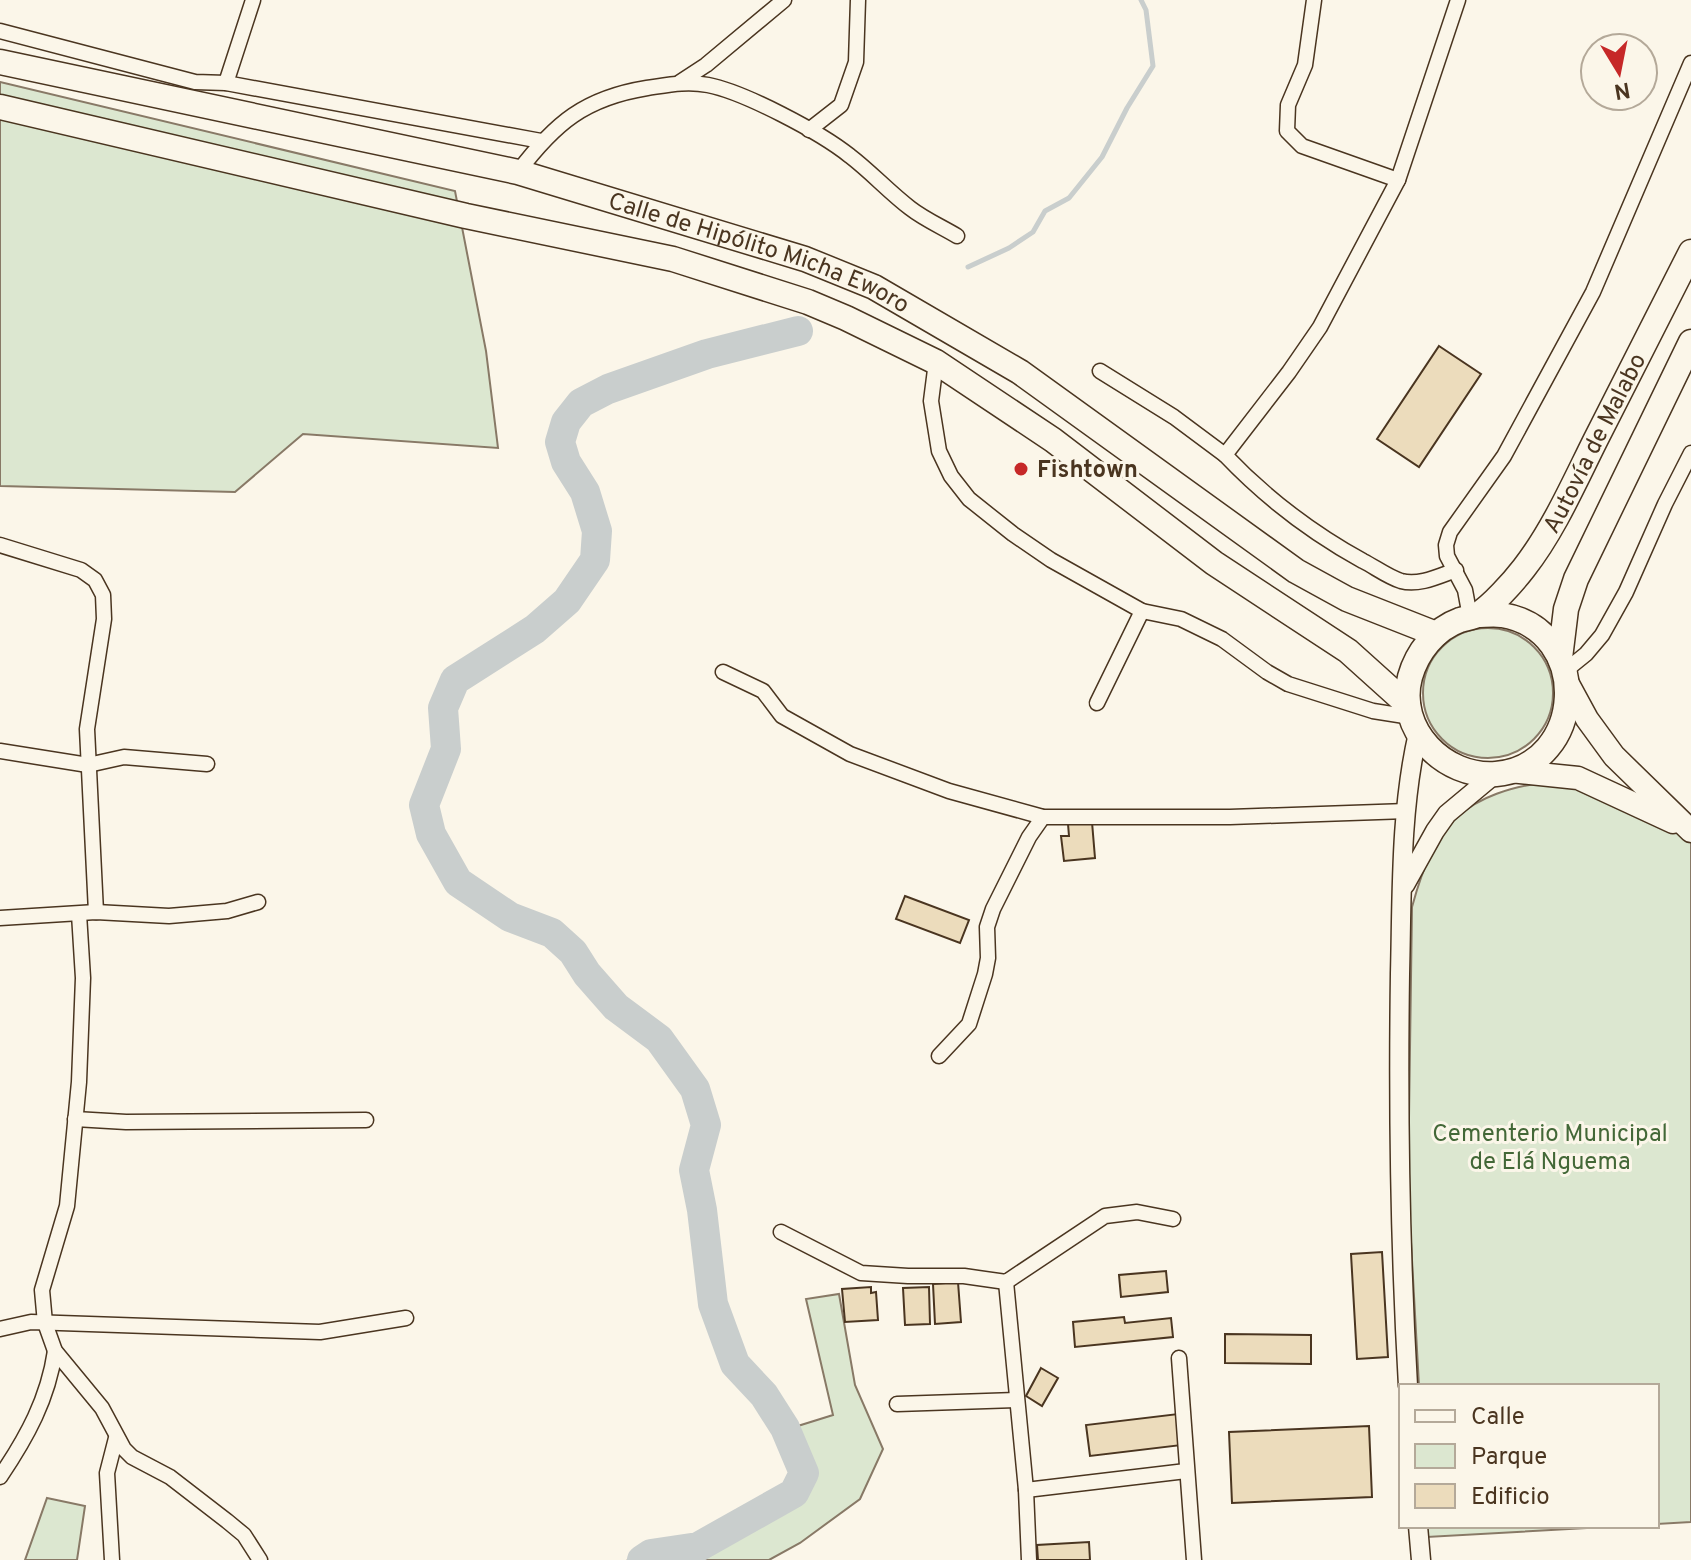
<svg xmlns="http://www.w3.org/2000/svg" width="1691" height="1560" font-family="Overpass,sans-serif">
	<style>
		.green { fill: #dce7d0; stroke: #887966; stroke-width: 2 }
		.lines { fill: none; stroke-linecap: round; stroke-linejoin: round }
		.stream { stroke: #c9cecd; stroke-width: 5 }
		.river { stroke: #c9cecd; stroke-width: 30 }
		.building { fill: #ecdcbc; stroke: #4a3520; stroke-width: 2 }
		.minor-casing { stroke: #4a3520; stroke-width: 17 }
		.tertiary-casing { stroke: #4a3520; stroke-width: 21 }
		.secondary-casing { stroke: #4a3520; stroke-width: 25 }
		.primary-casing { stroke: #4a3520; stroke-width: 27 }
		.minor { stroke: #fbf6e9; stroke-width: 14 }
		.tertiary { stroke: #fbf6e9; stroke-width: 18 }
		.secondary { stroke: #fbf6e9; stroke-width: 22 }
		.primary { stroke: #fbf6e9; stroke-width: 24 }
		.poi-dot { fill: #c62828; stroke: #fbf6e9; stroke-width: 3 }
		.labels { text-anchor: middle; stroke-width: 6; stroke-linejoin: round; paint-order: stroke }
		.street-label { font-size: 24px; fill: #4a3520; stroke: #fbf6e9 }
		.poi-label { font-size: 24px; font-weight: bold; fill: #4a3520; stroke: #fbf6e9; text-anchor: start }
		.park-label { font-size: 24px; fill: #436837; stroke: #fbf6e9 }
	</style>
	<rect width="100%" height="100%" fill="#fbf6e9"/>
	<g class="green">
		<polygon points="0,82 455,191 486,351 498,448 303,434 235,492 0,486"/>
		<circle cx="1488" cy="693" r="65"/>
		<path d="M 1553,781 L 1615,794 L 1691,840 L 1691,1522 L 1657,1524 L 1657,1386 L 1419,1386 L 1408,1188 L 1412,907 C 1435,822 1464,793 1553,781 Z"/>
		<polygon points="839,1294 855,1385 883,1449 860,1499 800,1543 769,1560 627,1560 666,1550 724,1523 791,1506 799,1481 785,1430 833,1415 806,1299"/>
		<polygon points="47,1498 85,1506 77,1560 25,1560"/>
		<polygon points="1427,1526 1623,1526 1427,1537"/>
	</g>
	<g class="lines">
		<polyline class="stream" points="968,267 1009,248 1033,232 1045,211 1069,198 1102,157 1127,108 1153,66 1146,10 1141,0"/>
		<polyline class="river" points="642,1560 651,1554 698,1547 794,1493 804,1473 785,1428 764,1395 735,1364 713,1304 702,1210 694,1170 706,1125 695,1089 659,1039 616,1007 587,974 573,952 552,933 510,917 458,882 431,834 424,805 446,749 443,708 455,680 535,629 567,601 595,560 597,531 585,492 566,462 560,442 566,422 581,403 608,389 707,354 798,331"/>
	</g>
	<g class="building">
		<polygon points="1439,346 1481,374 1419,467 1377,439"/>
		<polygon points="1092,822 1095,858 1064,861 1061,836 1069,836 1068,824"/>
		<polygon points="905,896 969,920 960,943 896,919"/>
		<polygon points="1382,1252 1388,1357 1357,1359 1351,1254"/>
		<polygon points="1166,1271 1168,1292 1121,1297 1119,1275"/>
		<polygon points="958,1282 961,1322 935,1324 933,1284"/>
		<polygon points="871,1287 871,1293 876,1292 878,1320 845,1322 842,1289"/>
		<polygon points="929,1287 930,1324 905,1325 903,1288"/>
		<polygon points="1124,1317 1125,1323 1171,1318 1173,1337 1075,1347 1073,1322"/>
		<polygon points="1225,1334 1311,1335 1311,1364 1225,1363"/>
		<polygon points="1041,1368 1058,1378 1042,1406 1026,1396"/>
		<polygon points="1178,1414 1182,1445 1090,1456 1086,1425"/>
		<polygon points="1369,1426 1372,1497 1232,1503 1229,1432"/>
		<polygon points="1089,1542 1090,1560 1038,1560 1037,1545"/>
	</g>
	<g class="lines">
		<g class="minor-casing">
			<g id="minor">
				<polyline points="1314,0 1305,65 1288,105 1287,131 1302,146 1398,180"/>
				<polyline points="0,31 195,82 226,83 541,141"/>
				<polyline points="680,82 706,65 784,0"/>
				<polyline points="226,83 253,0"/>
				<polyline points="809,130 841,105 856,62 858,0"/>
				<path d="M 518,172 C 555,123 585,98 647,88 C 668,85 686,81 708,85 C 744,92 820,132 850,156 C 871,172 889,192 910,208 C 924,219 942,227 957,236"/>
				<polyline points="936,362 931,401 939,451 951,476 969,499 1013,534 1051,560 1142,611 1181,619 1222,639 1267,672 1288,684 1373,711 1411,717"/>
				<polyline points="1100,371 1174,417 1225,455"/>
				<polyline points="0,545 81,570 95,580 103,595 104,619 87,729 96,912"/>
				<path d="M 1456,570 C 1439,576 1419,586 1401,581 C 1388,577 1375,567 1363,561 C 1312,533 1265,497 1225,455 L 1289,372 L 1320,327 L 1398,180 L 1458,0"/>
				<polyline points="1470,617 1465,590 1447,556 1446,545 1450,532 1504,456 1593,292 1691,63"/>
				<polyline points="1565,671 1586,654 1602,635 1626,592 1665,504 1691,453"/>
				<polyline points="723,672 763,691 782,716 850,754 949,791 1043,817 1230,817 1407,811"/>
				<polyline points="1097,703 1142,611"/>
				<polyline points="0,751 88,765 124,757 207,764"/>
				<polyline points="79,914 83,978 79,1082 67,1206 42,1290 45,1323 55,1351 102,1408 124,1449 132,1457 170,1477 227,1521 244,1535 260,1560"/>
				<polyline points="0,918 96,912 169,916 227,911 258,902"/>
				<polyline points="939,1056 969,1024 985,974 988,958 987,927 993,909 1029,837 1043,817"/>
				<polyline points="75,1119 126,1122 366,1120"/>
				<polyline points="781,1232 861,1273 908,1276 964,1276 1006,1282 1105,1216 1137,1212 1173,1219"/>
				<polyline points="1006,1282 1026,1490 1029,1560"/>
				<polyline points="0,1329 31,1322 320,1332 406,1318"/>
				<polyline points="1179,1358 1194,1560"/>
				<polyline points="897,1404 1016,1400"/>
				<path d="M 0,1477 C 27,1437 48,1399 55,1351"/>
				<polyline points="1026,1490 1186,1471"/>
				<polyline points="112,1560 107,1473 116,1438"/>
			</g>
		</g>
		<g class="tertiary-casing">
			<g id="tertiary">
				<polyline points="1405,885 1435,831 1447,814 1495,774"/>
				<path d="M 1408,1386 C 1400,1249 1398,1112 1400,974 C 1402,895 1400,811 1418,733"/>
				<polyline points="1418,1526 1421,1560"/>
			</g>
		</g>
		<g class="secondary-casing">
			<g id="secondary">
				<polyline points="1568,684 1587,719 1614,756 1691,831"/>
				<polyline points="1510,771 1578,778 1673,822"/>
			</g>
		</g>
		<g class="primary-casing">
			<g id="primary">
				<path id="s1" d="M 0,62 L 518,172 L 805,259 L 874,287 L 1020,372 L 1296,571 L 1347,599 L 1436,634"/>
				<polyline points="0,107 466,216 673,259 808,302 846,318 936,362 1053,440 1214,563 1348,651 1408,705"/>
				<path id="s2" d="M 1477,615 C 1485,615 1494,614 1502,615 C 1593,630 1586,766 1496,774 C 1444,778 1396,729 1410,677 C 1417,652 1435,629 1460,620 C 1465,618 1473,618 1477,615 C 1491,607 1514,581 1524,568 C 1553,531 1574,483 1595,441 C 1627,378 1659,315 1691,252"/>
				<polyline points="1560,658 1566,609 1576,579 1691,342"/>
			</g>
		</g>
		<use href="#minor" class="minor"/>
		<use href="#tertiary" class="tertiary"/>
		<use href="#secondary" class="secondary"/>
		<use href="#primary" class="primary"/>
	</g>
	<circle class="poi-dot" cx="1021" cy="469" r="8"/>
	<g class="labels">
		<g class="street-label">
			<text dy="8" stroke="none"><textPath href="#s1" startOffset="784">Calle de Hipólito Micha Eworo</textPath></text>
			<text dy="8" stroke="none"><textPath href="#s2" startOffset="712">Autovía de Malabo</textPath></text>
		</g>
		<g class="poi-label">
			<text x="1037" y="477">Fishtown</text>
		</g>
		<g class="park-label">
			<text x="1550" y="1141">Cementerio Municipal<tspan x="1550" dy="28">de Elá Nguema</tspan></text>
		</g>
	</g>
	<rect x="1399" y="1384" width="260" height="144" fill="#fbf6e9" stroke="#b4a999" stroke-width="2"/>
	<rect x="1415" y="1410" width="40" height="12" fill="#fbf6e9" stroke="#b4a999" stroke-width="2"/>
	<text x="1471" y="1424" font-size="24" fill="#4a3520">Calle</text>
	<rect x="1415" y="1444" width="40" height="24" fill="#dce7d0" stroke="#b4a999" stroke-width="2"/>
	<text x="1471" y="1464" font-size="24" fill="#4a3520">Parque</text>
	<rect x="1415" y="1484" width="40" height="24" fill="#ecdcbc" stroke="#b4a999" stroke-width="2"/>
	<text x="1471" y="1504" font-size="24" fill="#4a3520">Edificio</text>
	<g transform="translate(1619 72) rotate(170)"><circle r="38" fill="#fbf6e9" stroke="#b4a999" stroke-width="2"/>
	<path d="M0-6L14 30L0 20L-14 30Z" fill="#c62828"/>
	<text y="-12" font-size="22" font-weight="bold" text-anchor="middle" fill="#4a3520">N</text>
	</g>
</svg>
